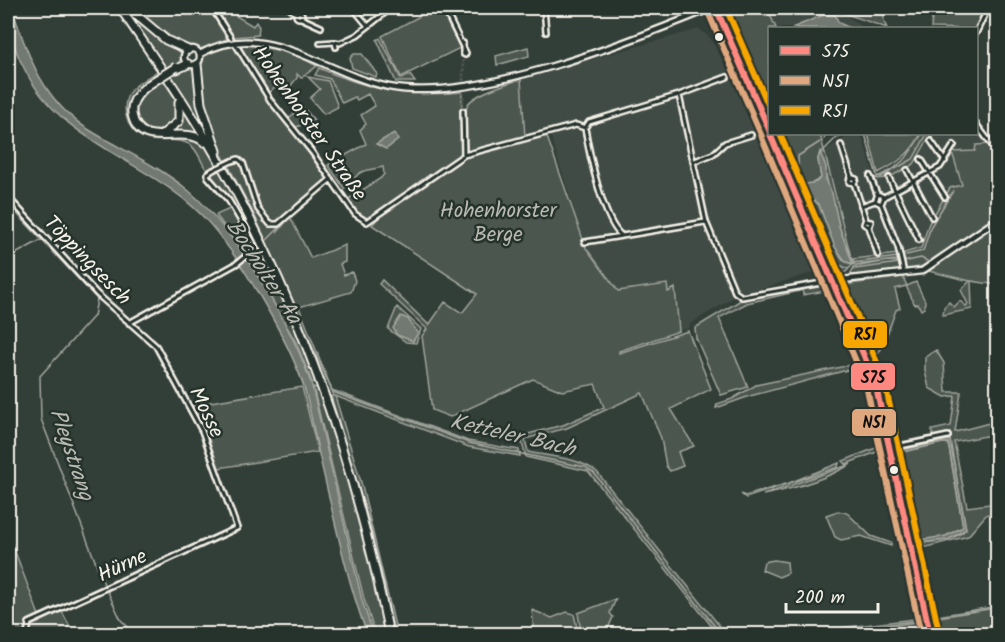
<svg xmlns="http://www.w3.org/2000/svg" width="1005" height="642" viewBox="0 0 1005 642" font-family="Kalam,sans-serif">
<rect width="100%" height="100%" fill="#323e38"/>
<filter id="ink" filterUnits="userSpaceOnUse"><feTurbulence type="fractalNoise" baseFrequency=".0167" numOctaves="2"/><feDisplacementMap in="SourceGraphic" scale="12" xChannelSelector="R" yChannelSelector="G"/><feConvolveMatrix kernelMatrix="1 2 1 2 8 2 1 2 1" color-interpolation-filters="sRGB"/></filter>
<g filter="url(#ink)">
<path fill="#404b44" d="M767,8h74l2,5 21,15h-88z
M699,29l11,9 21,38 87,195 -84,26 -44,27 -1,4 -10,3 -5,-42 -6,3 -2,-8 -48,8 -32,-44 -37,-117 -24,6 -4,-58z
M977,127l11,16 -13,1v7l-13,34 -12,3 -21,35 -9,26 -67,10 -28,-109 20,-12 16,-4 13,41 -5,1 4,3 15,-2 26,-13 17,-30h45z"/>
<path fill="#4c564f" stroke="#a0a49c" stroke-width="1.5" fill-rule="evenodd" d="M125,8l39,33 17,10 2,6 -5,6 -11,7z
M132,8h78l19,30 -29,11 -14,-1z
M215,8h8l30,18 3,-4 3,5 -1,8 -25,2z
M435,8h5l20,40 -59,29 -19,-41z
M724,8h43l9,20h-6l-1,90z
M841,8h42l1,14 3,6 -44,-15z
M933,8h53l-10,21 -45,-1z
M725,18l44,104v6z
M380,38l21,41 9,-4 5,7h-19l-19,-42z
M233,44l39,62 57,73 -52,43h-8l-9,-13 -16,-48 -6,-4 -12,5c-15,-29 -34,-74 -23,-106z
M239,44c30,0 53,8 78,22l-16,12 -4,-4v4l-8,10 -8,-6 -13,11z
M528,47l1,9 -32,9 -1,-9z
M354,54h8l15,20 -1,3 -24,-9 -2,-10z
M185,66l10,1 14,71 -38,-63z
M319,68c47,21 91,30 143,24l-1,64 -87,64 -7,1 -11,-7 -9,-14 34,-22 3,-4 -1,-7c-12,3 -28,2 -30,17l-9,4 -16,-23 38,-21 -6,-14 6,-6 -5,-9 14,-9 -7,-12 -11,6 -2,-3 -13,6 -12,-24 -15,-4z
M159,70l2,3 -30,32 9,27 41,2 23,9 14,22 -11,5c-7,-8 -8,-20 -18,-26 -12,-7 -29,-1 -42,-5 -20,-5 -29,-34 -15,-50 8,-8 18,-13 27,-19z
M308,77l20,4 10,26 -14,7 -14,-16 10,-9z
M165,79l13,25v15l-15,14 -14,-2 -12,-12c-3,-22 11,-29 28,-40z
M521,79l4,58 -58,16c0,-14 -3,-34 0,-47 4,-12 42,-23 54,-27z
M180,101l28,42 -19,-11 -20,2 6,-6z
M302,106l12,14 -20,8 -7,-8z
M546,134l40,114 32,43 49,-7 1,8 7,-4 4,43 -60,20v2l69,-22 23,58 -40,20 23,37 -16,6 5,14 -13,5 -4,-5 -5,-28 -19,-45 -75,35 -42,11 3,13c23,5 50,5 69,20l129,162h-8l-5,-6 -125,-157 -62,-14 -6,-21 43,-11 41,-18 -9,-23 -33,7 -29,-12 -83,38 -18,-7 -10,-74 5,-7 -48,-45 3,-4 47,45 16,-23 17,11 15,-19 -105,-69 9,-10 84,-59z
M772,134h3l24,50 35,84 -3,1z
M776,134h44l32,127 -13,-35 -19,-74 -2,7 3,19 -15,9 13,18 20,49 5,7 9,3 -7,8 -10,-1 -36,-88z
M868,134h53c-11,20 -23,29 -43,39z
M922,134h9l-17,30 -26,14 -15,1 20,-10 13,-11z
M989,144l8,12v60l-67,48 -24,7 -5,-17 20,-6 8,-25 21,-35 12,-3 -10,-33 23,-1 1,-6z
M236,161l6,3 11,35 10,23 12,4 13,-9 -11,16 13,-16 21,41 34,-13v17l-5,2 4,11 8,-3 3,9 -4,11 -52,15 33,83 136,51 51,9 1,6 -51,-9 -134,-51 26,86 36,152h-3l-19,-92 -44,-146h3l-79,-180 -27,-51z
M220,169l42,78 58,139 -8,-4 -15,-38 -49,-84 11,-11 -32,-54 -14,-14 -1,-8z
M232,208l20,36 -7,10 -29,-39z
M997,222v63l-26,-4 1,28 -29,6 1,-8 5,-5 5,5 6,-6 6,5 2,-2 -7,-14 9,-9 -42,-10z
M897,254l1,5 -2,1 -42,5 -1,-6z
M888,261l12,1 1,10 -51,3 4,-8z
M903,277l4,9 9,-4 9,19 -1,7 -3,2 -3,-6 -3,1 -9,-19 -11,3 5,19 -4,2 -14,38 -9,10 -27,-64 4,-10z
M819,284l12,3 32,75 -32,-72 -28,5 -1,-7z
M800,287v4l-53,12 -28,15 29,69 -27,8 -25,-57 -1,-10 46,-28z
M397,307l24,22 -5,14 -10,-1 -18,-13z
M936,350l8,13 2,29h15l-6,40 42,-11v13l-43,8 13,65 30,-4v8l-11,4 -18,21 -45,12 -7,-3 -21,-102 38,-7 -1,-6 19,-4 4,-30 -10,1 -16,-9 -4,-17v-14zM949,439l17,90c-10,12 -34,13 -50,14l-16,-91 4,-3z
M860,363l-2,4 -108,29 -34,12 1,-4 15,-5 24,-14z
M864,364l23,84 -41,16 -3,-3 40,-16 -22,-78z
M302,387l16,65 -99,16 -15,-41 -12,-22z
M313,387l8,2 27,82 39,163h-12l-11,-35z
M942,443h6l1,5 14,79 -19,10 -24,3 -17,-88z
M839,463l-1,4 -92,31 -5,-4 4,2 44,-13z
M851,464c-26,16 -59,25 -88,31z
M838,511l9,2 24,23 20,7v3l-30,-10 -20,4 -6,-3 -9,-22z
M8,533l32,85 -11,5 -3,11h-18z
M774,560l13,2 1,11 -9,4 -17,-7 2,-8z
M616,599l-6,14 3,4 -6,14 6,3h-79l-2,-24 20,8 15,-6 7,2 4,18 3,1 -3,-20z
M992,607l5,2v25h-60l-3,-14h-3l-1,-3z
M61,610l13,24h-46l2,-10z
M922,618l1,3c-44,7 -89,14 -134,13z"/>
<path fill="#727972" stroke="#a6a9a1" stroke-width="1.5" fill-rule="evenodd" d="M8,8h4c16,49 32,95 79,123 33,20 68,35 98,60 47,40 104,136 123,195l50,214 11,34h-6c-22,-59 -34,-122 -49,-184 -5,-22 -8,-45 -15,-66 -16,-46 -62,-125 -94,-161 -55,-63 -147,-76 -185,-155 -10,-19 -16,-39 -16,-60z
M833,11l6,12 11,5h-58z
M394,133l4,7 -12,9 -10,-5z
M820,152l6,15v15l6,11 7,33 14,38 -7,-2 -11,-15 -16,-42 -11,-10 -2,-11 10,-2 5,-4 -3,-19z
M401,316l7,3 10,14 -5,8 -16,-6 -4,-7z
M950,440l16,89 -18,11 -32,3 -16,-93zM942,443h6l1,5 14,79 -17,9 -26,4 -17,-88z"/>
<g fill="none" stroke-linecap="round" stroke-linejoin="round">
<path stroke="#a6a9a1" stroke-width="1.5" d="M865,134l12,42 4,1 9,-5
M824,139l2,-5
M821,153l14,-14 12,-5
M895,169l18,-10 14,-25
M799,179l-1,-23 22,-14
M795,182l14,33
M8,204l89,95 -3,17 -54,60 1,43 64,168
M816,214l22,50 10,5
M267,240l22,-22
M902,256l21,-5 8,-25 22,-35
M8,258l33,-18
M249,259l5,-4
M903,262l18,-4 6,3
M852,263l46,-6
M855,269l44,-6
M333,392l136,51 116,24 9,6 127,161
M107,590l14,30 14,14
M932,618l57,-9 9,2
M810,634l112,-14"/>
<path stroke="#4f5952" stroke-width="3" stroke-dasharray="3 1.5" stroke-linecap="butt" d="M463,60v51"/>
<defs>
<path id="minor" d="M212,8l19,30
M289,8l8,6
M353,8l15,18
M444,8l22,45 -1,2 -2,-1v-11
M496,8h10
M544,8l2,24
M296 15a3 3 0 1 1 6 0a3 3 0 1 1-6 0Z
M301,18l20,9
M976,33l12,-25
M320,43l14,-1
M236,45l34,55 42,52 43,62 12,8 97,-67 112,-30 9,3
M336,47l-1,-5 5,1 17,-8 34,-27
M727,77l-48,18 27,127 29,70 7,5 91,-16
M679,95l-90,27 -4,6c4,24 18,94 37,108l83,-14
M463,111l1,44
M976,124l22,29
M931,141l14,20
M841,145l10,31
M921,159l24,38
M232,161l6,-2 5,4 15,46 12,15h8l53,-45
M695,161l18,-7 12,-11 26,-8
M907,170l25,47
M870,176l7,18
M889,178l30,62
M854,183l-5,-1 1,-5 6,2 -2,4 12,37
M8,197l89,97 59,52 46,85 35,97 -208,95 -2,11
M884,197l56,-30 14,-22
M881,204l3,-7 -6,-3 -3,7 6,3 17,43 6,26
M861,206l14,-5
M869,227l2,-5 -6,-1 -1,3 5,3 9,28
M585,242l37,-6
M129,323l107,-59 19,-15 -2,-7 -24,-41 -21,-24 -1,-3 6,-4
M891,448l57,-12"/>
<path id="tertiary" d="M833,281l89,-10 76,-52"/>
<path id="secondary" d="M716,8l54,125
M184 57a8 8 0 1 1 16 0a8 8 0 1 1-16 0Z
M200,54c66,-37 124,20 189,33 86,17 242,-46 323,-79
M770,134l105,248 55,252"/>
<path id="trunk" d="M120,8c29,42 59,85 85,129 92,154 149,322 184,497
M128,8l38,32 22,10
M197,64l4,40 16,47
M177,69l11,-5
M154,81c-11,7 -24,18 -22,33 7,39 52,9 72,28
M163,134l16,-13v-19"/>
</defs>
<use href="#minor" stroke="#f4f1e8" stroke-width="8"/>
<use href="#tertiary" stroke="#f4f1e8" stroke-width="9"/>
<use href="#secondary" stroke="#f4f1e8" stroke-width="9"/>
<use href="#trunk" stroke="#f4f1e8" stroke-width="11"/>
<use href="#minor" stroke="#26332d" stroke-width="3"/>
<use href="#tertiary" stroke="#26332d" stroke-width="4.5"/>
<use href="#secondary" stroke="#26332d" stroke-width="4.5"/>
<use href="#trunk" stroke="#26332d" stroke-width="7"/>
<defs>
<path id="minor-bridge" d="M213,170l19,-9"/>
<path id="trunk-bridge" d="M154,81l22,-14"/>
</defs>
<use href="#minor-bridge" stroke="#f4f1e8" stroke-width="8" stroke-linecap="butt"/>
<use href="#trunk-bridge" stroke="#f4f1e8" stroke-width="11" stroke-linecap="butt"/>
<use href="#minor-bridge" stroke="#26332d" stroke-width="3"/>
<use href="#trunk-bridge" stroke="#26332d" stroke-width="7"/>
<defs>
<path id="bus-1" d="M716,8l54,124
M770,134l105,248 55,252"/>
<path id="bus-2" d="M708,12l54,125
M762,138l104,247 55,249"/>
<path id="bus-3" d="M726,8l44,101
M780,134l104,245 55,253"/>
</defs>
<use href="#bus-1" stroke="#26332d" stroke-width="10"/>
<use href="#bus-2" stroke="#26332d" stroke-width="10"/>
<use href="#bus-3" stroke="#26332d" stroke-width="10"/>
<use href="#bus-1" stroke="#ff8980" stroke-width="6"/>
<use href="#bus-2" stroke="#dfa77e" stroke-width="6"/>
<use href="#bus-3" stroke="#f7a600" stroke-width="6"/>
</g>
</g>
<g fill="#f4f1e8" stroke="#26332d" stroke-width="2">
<circle cx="719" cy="37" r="5"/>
<circle cx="894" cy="470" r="5"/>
</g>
<g text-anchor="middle" stroke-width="5" stroke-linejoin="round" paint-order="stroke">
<g font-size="21" fill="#f4f1e8" stroke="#26332d">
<text transform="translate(310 123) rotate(55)" y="7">Hohenhorster Straße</text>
<text transform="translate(88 260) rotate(46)" y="7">Töppingsesch</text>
<text transform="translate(207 412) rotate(64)" y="7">Mosse</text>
<text transform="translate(122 565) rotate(-25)" y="7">Hürne</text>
</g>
<g font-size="21" fill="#b9bbb2" stroke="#26332d">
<text x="498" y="217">Hohenhorster<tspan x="498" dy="24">Berge</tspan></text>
</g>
<g font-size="22" font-style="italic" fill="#babbb3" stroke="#26332d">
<text transform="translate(265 271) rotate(57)" y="8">Bocholter Aa</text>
<text transform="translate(513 434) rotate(13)" y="8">Ketteler Bach</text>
<text transform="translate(73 454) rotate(71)" y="8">Pleystrang</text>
</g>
</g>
<g stroke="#26332d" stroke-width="2">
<rect x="842" y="320" width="46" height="29" rx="6" fill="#f7a600"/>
<rect x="850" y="362" width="46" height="29" rx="6" fill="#ff8980"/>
<rect x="851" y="408" width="46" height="29" rx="6" fill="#dfa77e"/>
</g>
<g font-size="16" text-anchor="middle" font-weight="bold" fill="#111">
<text x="865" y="340">R51</text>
<text x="873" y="383">S75</text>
<text x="874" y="428">N51</text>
</g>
<rect width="1005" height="642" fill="none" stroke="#26332d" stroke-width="30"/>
<rect x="15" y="15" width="975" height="612" fill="none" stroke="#f4f1e8" stroke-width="2" filter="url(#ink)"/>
<rect x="768" y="27" width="210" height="108" fill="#26332d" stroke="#787f78" stroke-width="1.5"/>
<rect x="780" y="46" width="30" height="9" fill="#ff8980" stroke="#787f78" stroke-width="1.5"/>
<text x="822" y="57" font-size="18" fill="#f4f1e8">S75</text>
<rect x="780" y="76" width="30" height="9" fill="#dfa77e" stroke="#787f78" stroke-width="1.5"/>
<text x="822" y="87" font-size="18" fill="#f4f1e8">N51</text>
<rect x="780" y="106" width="30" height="9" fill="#f7a600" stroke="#787f78" stroke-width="1.5"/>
<text x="822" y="117" font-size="18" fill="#f4f1e8">R51</text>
<path d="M786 603v9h92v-9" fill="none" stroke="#f4f1e8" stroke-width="3"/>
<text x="795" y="603" font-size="18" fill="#f4f1e8" stroke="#26332d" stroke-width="4.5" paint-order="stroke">200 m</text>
</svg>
